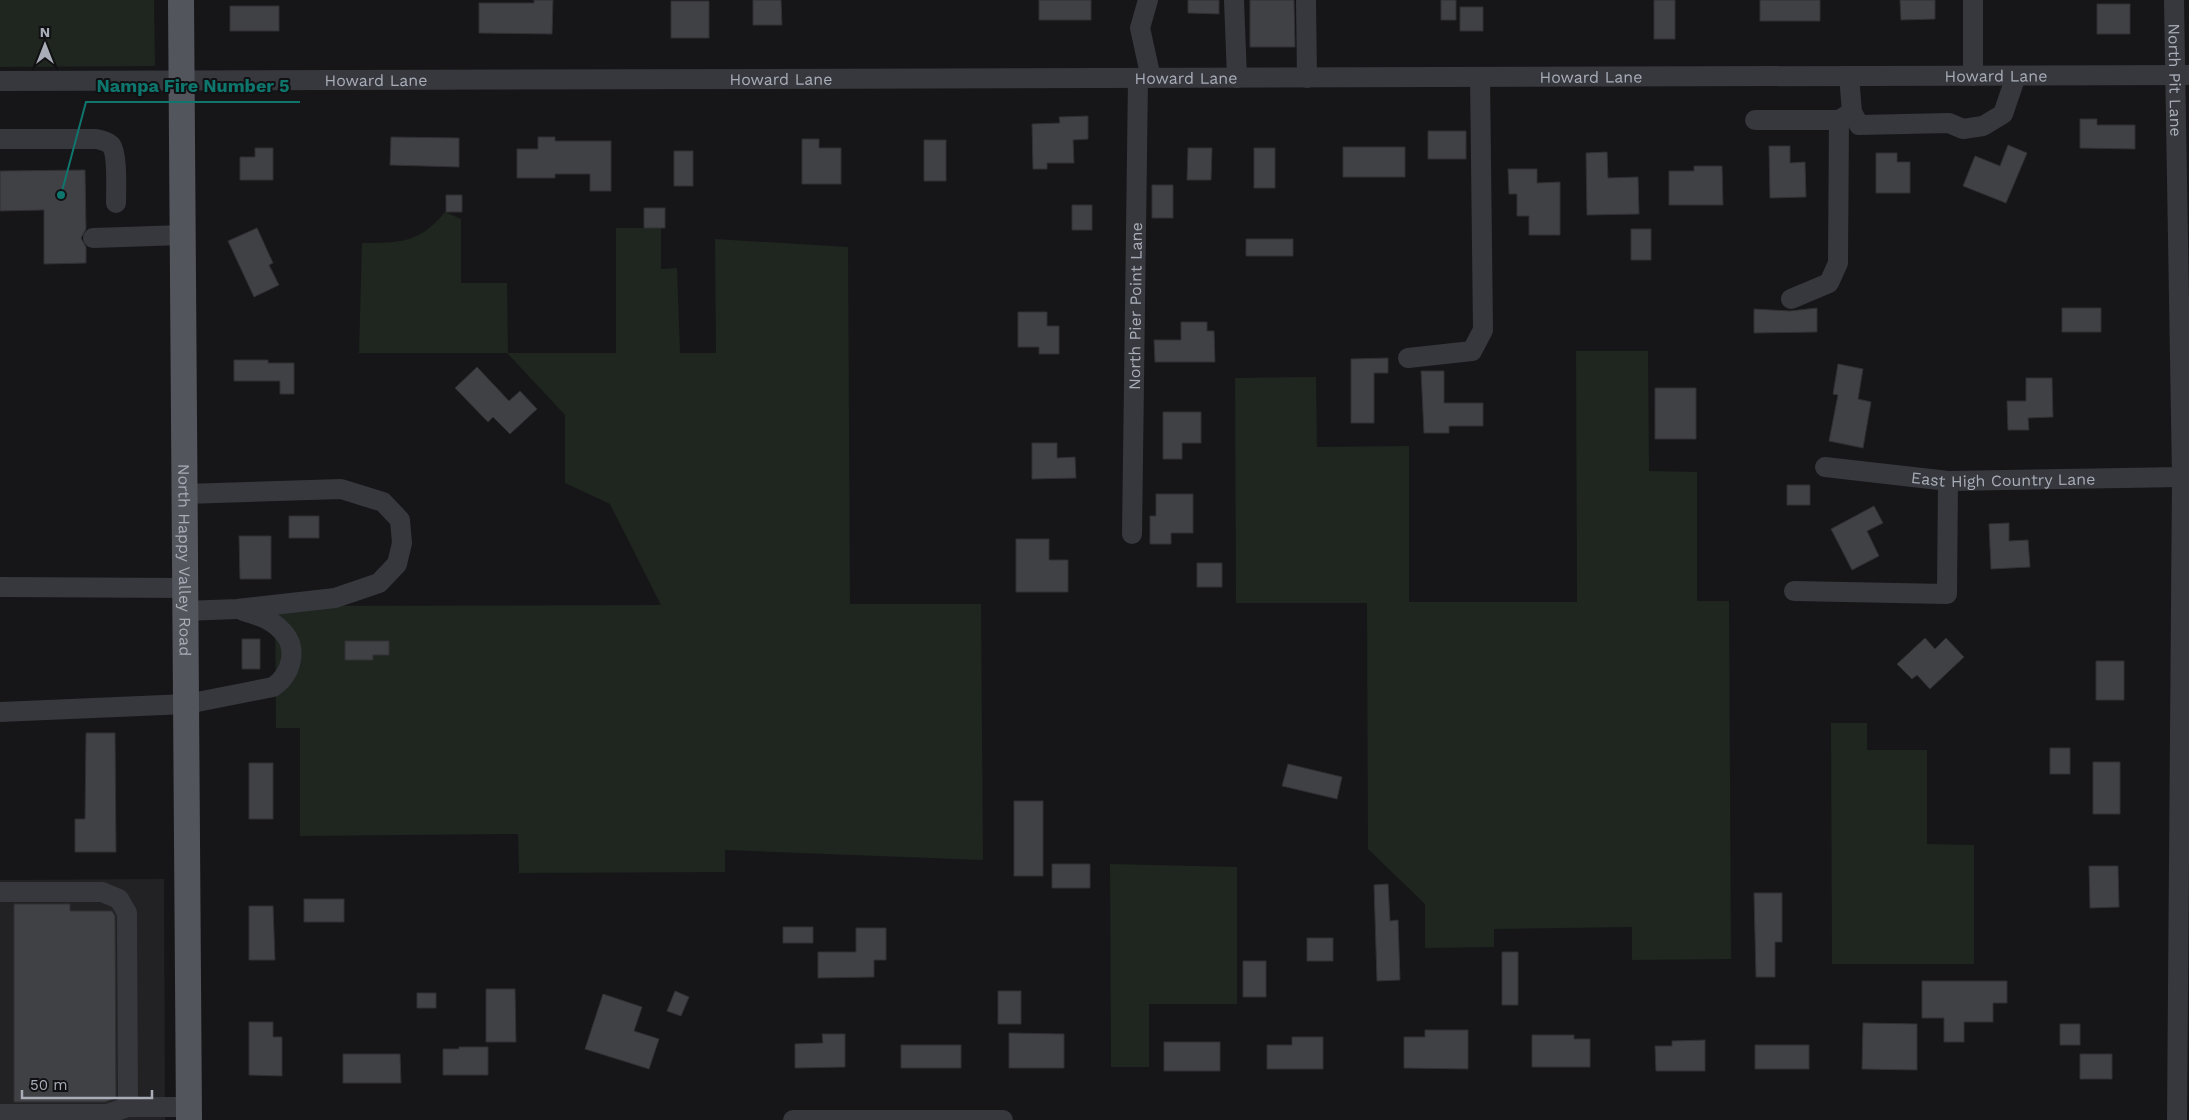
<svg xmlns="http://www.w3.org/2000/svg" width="2189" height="1120" viewBox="0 0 2189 1120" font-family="'Work Sans',sans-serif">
<rect width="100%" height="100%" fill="#161618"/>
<path fill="#222225" d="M164,879l1,241h-165v-240z"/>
<path fill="#1e261f" d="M0,0h154l1,66 -155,1z
M445,212l16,7v64h46l1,70h108v-125h45v41l16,-1 3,85h36l-1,-114 133,8 2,357h131l2,256 -258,-10v22l-206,1 -1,-39 -218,2v-108h-24l-1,-122 386,-1 -51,-101 -45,-21v-68l-58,-62h-148l3,-110c37,0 58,0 83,-31z
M1576,351h72l1,120 48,1v129h32l2,358 -99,1v-33l-138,2v18l-69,1v-44l-57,-55 -1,-246h-131l-1,-225 81,-1 1,70 92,-1v156h168z
M1831,723h36v27h60v94l47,1v119h-142z
M1110,864l127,3v137h-88v63h-38z"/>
<path fill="#404145" stroke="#303034" d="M534,0h19l-1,34 -73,-1v-30h55z
M753,0h28l1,25h-29z
M1039,0h52v20h-52z
M1188,0h31v14l-31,-1z
M1250,0h44l1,47h-45z
M1441,0h15v20h-15z
M1654,0h21v39h-21z
M1760,0h60v21h-60z
M1900,0h35v19l-34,1z
M671,1h38v37h-38z
M2097,4h33v30h-33z
M230,6h49v25h-49z
M1460,7h23v24h-23z
M1088,116v23l-15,1 1,23h-27v6h-14l-1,-45 28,-1 -1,-6z
M2080,119h17v6h38v24l-55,-1z
M1428,131h38v28h-38z
M391,137l68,1v29l-69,-2z
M538,137h17v4h56v50h-21v-17h-35v4h-38v-29h21z
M802,139h17v9h22v36h-39z
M924,140h22v41h-22z
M2008,145l19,8 -21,50 -43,-17 12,-30 25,10z
M1769,146h21v17l15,-1 1,35 -36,1z
M1343,147h62v30h-62z
M255,148h18v32h-33v-23h15z
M1188,148h24l-1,32h-24z
M1254,148h21v40h-21z
M674,151h19v35h-19z
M1607,152l1,26 30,-1 1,37 -52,1 -1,-62z
M1876,153h21v9h13v31h-34z
M1694,166h28l1,39h-54v-34h25z
M1508,169h29v14l23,-1v53h-31v-19h-12v-22h-8z
M85,170l1,59 -5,9 5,9v16l-42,1v-54l-44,1v-40z
M1152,185h21v33h-21z
M446,195h16v17h-16z
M1072,205h20v25h-20z
M644,208h21v20h-21z
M257,228l16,35 -4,2 10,20 -25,12 -26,-56z
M1631,229h20v31h-20z
M1246,239h47v17h-47z
M1817,308v24l-63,1v-24l36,2z
M2062,308h39v24h-39z
M1018,312h29v14h12v28h-20v-7h-21z
M1181,322h26v9h7l1,31h-60l-1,-22h27z
M1388,358v15h-14v50h-23v-64z
M234,360h34v3h26v31h-14v-13h-46z
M1838,364l25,5 -5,30 13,3 -8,46 -34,-7 9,-46 -5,-1z
M477,367l32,34 11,-10 17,18 -27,25 -17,-17 -5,5 -33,-34z
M1421,371h23v32h39v23h-34v7h-25z
M2026,378h26l1,39 -25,1 1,12h-21l-1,-29h19z
M1655,388h41v51h-41z
M1163,412h38v31h-19v16h-19z
M1032,443h25v15l18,-1 1,21 -44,1z
M1787,485h23v20h-23z
M1156,494h37v39h-22v11h-21v-28h6z
M1874,506l9,17 -16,8 12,25 -27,14 -21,-41z
M289,516h30v22h-30z
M2009,523v18l19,-1 2,27 -39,2 -2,-45z
M239,536h32v43h-31z
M1016,539h33v21h19v32h-52z
M1197,563h25v24h-25z
M1925,638l10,11 11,-11 18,19 -34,32 -13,-14 -5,4 -15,-15z
M242,639h18v30h-18z
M345,641h44v14h-16v5h-28z
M2096,661h28v39h-28z
M86,733h29l1,119h-41v-33h10z
M2050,748h20v26h-20z
M2093,762h27v52h-27z
M249,763h24v56h-24z
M1288,764l54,13 -5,22 -55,-13z
M1014,801h29v75h-29z
M1052,864h38v24h-38z
M2089,866h29l1,41 -29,1z
M1388,884l2,37 8,-1 2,60 -23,1 -3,-96z
M1754,893h28v49h-7v35h-19z
M304,899h40v23h-40z
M14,904h56v7h42l3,5 1,182 -11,4h-91z
M249,906h24l2,54h-26z
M783,927h30v16h-30z
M856,928h30v32h-12v17l-56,1v-26h38z
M1307,938h26v23h-26z
M1502,952h16v53h-16z
M1243,961h23v36h-23z
M1922,981h85v22h-14v19h-29v20h-20v-24h-22z
M486,989h29l1,53h-30z
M675,991l14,6 -8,19 -14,-5z
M998,991h23v33h-23z
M417,993h19v15h-19z
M603,994l39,13 -8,24 25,8 -10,30 -64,-20z
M249,1022h24v15h9v39l-33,-1z
M1863,1023l54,1v46l-55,-1z
M2060,1024h20v21h-20z
M1425,1030h43v39l-64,-1v-31h21z
M1009,1033l55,1v34h-55z
M822,1034h23v33l-50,1v-24l28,-1z
M1532,1035h42v4h16v28h-58z
M1292,1037h31v32h-56v-24h25z
M1705,1040v31h-49l-1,-25h17v-5z
M1164,1042h56v29h-56z
M901,1045h60v23h-60z
M1755,1045h54v24h-54z
M459,1047h29v28h-45v-26h16z
M343,1054h57l1,29h-58z
M2080,1054h32v25h-32z"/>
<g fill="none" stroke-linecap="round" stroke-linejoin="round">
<g stroke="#37383d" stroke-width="20">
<path d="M1148,0l-8,28 11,50"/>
<path d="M1234,0l3,78"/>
<path d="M1306,0l1,78"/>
<path id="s1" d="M2174,0l8,477 -5,643"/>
<path d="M1849,76l3,36 7,13 90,-2 14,6 20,-3 20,-12 13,-38"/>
<path d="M1973,76v-76"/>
<path id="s2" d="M0,81l2189,-6"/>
<path d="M1755,120h84"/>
<path d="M0,139h96c5,1 12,3 15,6 7,9 5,46 5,58"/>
<path d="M93,238l90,-3"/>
<path d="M1791,299l38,-16 9,-20 1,-143 13,-8"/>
<path d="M1408,358l64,-7 11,-21 -3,-253"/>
<path id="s3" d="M1825,467l123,14 234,-4"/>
<path d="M185,494l156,-5 42,13 17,18 2,23 -5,21 -18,19 -44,15 -98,11 -52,2"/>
<path id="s4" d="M1132,534l6,-456"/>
<path d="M0,587l186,1"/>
<path d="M1794,591l153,3 1,-113"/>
<path d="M0,712l187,-8 86,-17c19,-13 26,-40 8,-57 -10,-11 -24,-15 -38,-19"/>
<path d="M0,892h102l17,7 8,14 1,194"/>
<path d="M0,1114h107l21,-7h61"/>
<path d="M793,1120h210"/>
</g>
<path stroke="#53555c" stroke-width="26" id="s5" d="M181,0l8,1120"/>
</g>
<g text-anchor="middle" stroke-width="4" stroke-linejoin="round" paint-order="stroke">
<g font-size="16" fill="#a8adb8" stroke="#111113">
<text dy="6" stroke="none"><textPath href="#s2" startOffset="1996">Howard Lane</textPath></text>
<text dy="6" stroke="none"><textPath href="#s2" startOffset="1591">Howard Lane</textPath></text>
<text dy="6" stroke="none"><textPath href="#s2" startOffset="1186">Howard Lane</textPath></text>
<text dy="6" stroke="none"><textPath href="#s2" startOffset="781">Howard Lane</textPath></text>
<text dy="6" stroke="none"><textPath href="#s1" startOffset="80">North Pit Lane</textPath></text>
<text dy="6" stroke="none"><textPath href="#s2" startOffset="376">Howard Lane</textPath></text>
<text dy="6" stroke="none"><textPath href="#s4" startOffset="228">North Pier Point Lane</textPath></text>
<text dy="6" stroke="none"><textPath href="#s3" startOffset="179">East High Country Lane</textPath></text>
<text dy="6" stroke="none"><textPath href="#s5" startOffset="560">North Happy Valley Road</textPath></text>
</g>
</g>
<path fill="none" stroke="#0f766e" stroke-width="2" d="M61 195L86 102H300"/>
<circle fill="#0f766e" stroke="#111113" stroke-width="2" cx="61" cy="195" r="5"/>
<g font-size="18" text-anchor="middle" font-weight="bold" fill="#0f766e" stroke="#111113" stroke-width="4" stroke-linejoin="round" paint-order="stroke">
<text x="193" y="92">Nampa Fire Number 5</text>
</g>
<g transform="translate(45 45)" stroke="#111113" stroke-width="4" paint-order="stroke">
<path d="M0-4L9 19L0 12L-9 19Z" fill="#a8adb8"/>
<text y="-8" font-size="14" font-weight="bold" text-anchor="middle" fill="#a8adb8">N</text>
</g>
<path d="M22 1090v8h130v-8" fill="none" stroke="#a8adb8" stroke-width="2.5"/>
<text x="30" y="1090" font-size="15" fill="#a8adb8" stroke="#111113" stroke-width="4" paint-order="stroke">50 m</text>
</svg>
